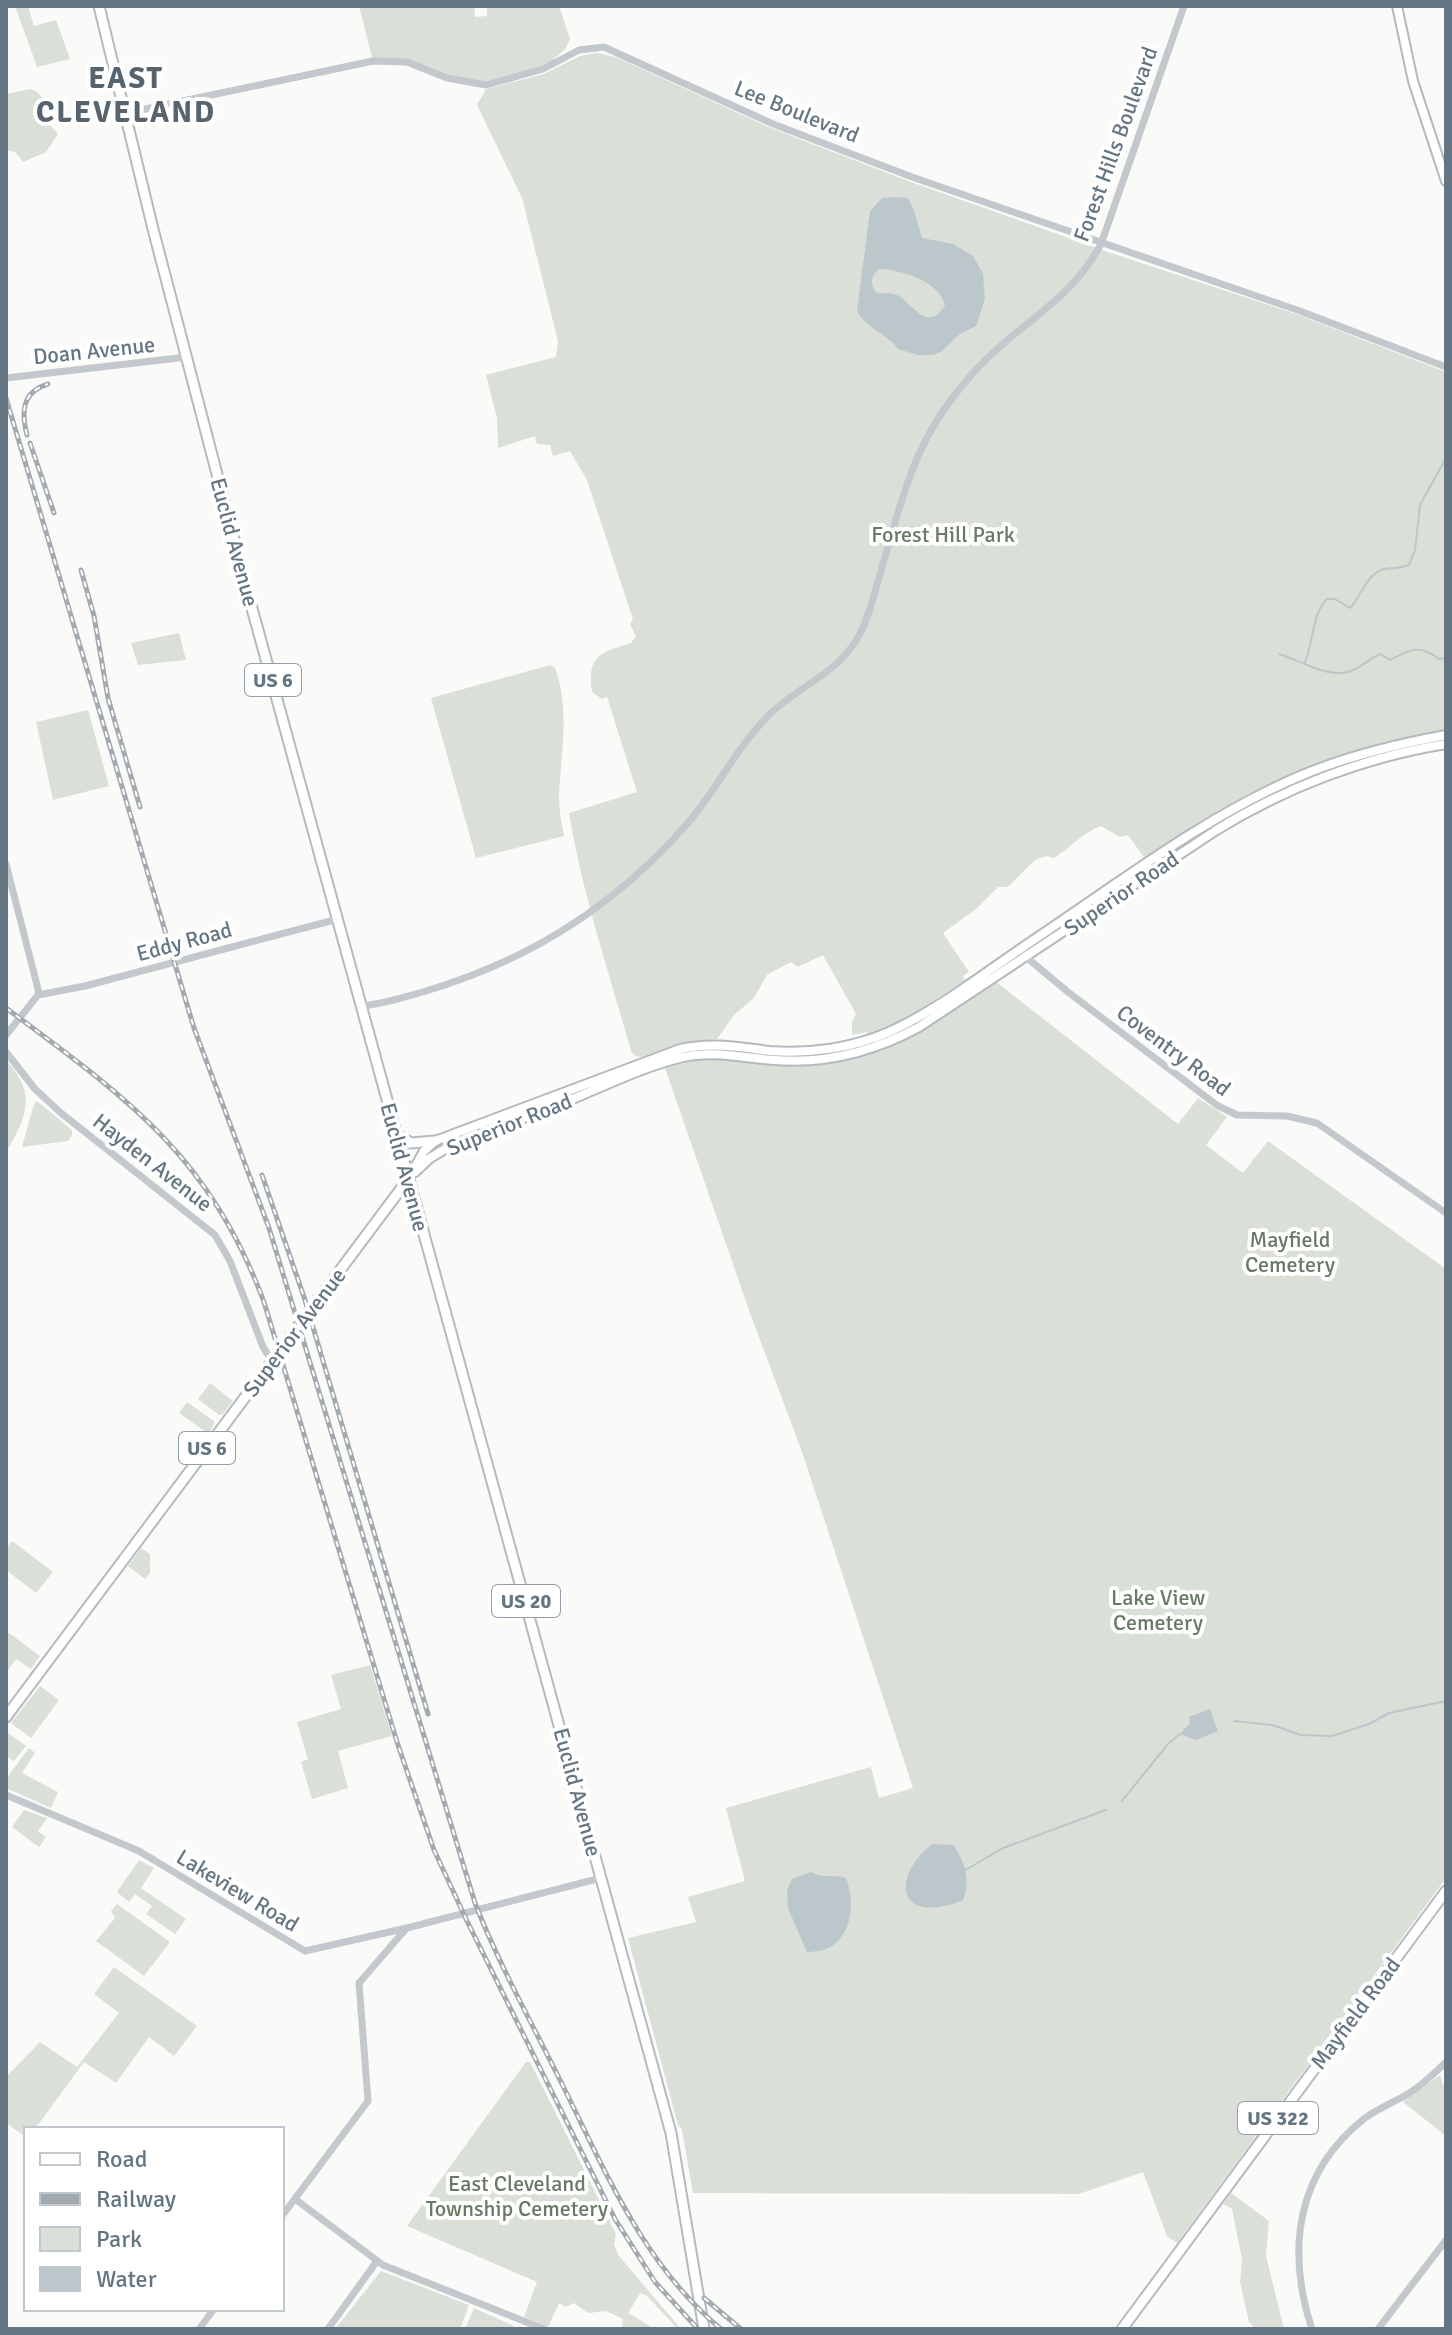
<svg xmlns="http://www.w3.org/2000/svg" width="1452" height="2335" viewBox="0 0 1452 2335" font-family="Signika,sans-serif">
<rect width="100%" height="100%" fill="#fafaf8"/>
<path fill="#dadfd7" d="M28,6l6,20 22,-6 14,39 -33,8 -22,-61z
M359,6h115l1,11 12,-1v-10h72l11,33 -4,9 -23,21 -69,16 -57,-21 -44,-3z
M596,53l20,4 150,69 145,56 200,71 188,62 147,57v359l-58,13 -135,50 -39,21 -68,45 -18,-25 -8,2 -19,-11c-18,6 -31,22 -47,32l-8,-2 -11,4 -27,27h-10l-22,22 -33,24 26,39 -6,4 2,4 -59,39 -37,17 -2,-4 -15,3v-13l4,-8 -33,-59 -25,12 -7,-5 -24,13 -13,23 -20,17 -17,24 -39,5 -37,13 -6,-1 -4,-5c-22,-79 -49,-158 -62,-238l68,-21 -30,-95 -5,2 -10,-7c-5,-36 7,-39 39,-49l5,-7 -6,-12 3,-5 -46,-139 -17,-29 -17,5 -3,-11 -13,-1 -2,-8 -37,12 -1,-30 -11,-43 70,-18 2,-16 -36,-143 -45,-93 9,-16 58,-15 36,-18z
M30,89c18,5 12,20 19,34 2,4 6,7 9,11l-12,18 -23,10 -8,-10 -9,-2v-56z
M179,633l7,27 -48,5 -7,-22z
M550,665l5,3c16,43 5,87 4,131 0,12 3,25 5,37l-88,22 -45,-160z
M88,710l21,76 -56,14 -17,-78z
M995,981l183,143 20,-26 29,19 -21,28 37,28 25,-32 178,128v609l-269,365 -10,-7 -24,-64 -64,22 -386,-1 -11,-63 -4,-5 -50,-187 68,-16 -8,-25 57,-16 -19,-73 145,-41 8,31 34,-10 -112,-339 -51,-136 -85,-245c50,-17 79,-3 128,-3 82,0 137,-40 202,-84z
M6,1060c31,33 21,57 0,92z
M37,1101l35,29v6l-4,5 -46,6 12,-43z
M210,1383l23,18 -10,13 -4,1 -21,-16z
M187,1402l28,20 -6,12 -30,-21z
M12,1541l41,31 -17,21 -30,-23v-21z
M141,1548l9,6v19l-5,6 -17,-13z
M9,1633l31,23 -9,13 -15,-10 -10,14v-35z
M370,1665l22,71 -54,15 10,37 -36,11 -11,-37 7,-3 -11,-37 44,-13 -10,-34z
M40,1686l19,14 -28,38 -20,-15z
M7,1732l19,14 -12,15 -8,-5z
M29,1748l6,5 -13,20 36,19 -7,16 -45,-20v-9z
M24,1810l23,8 -9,13 8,6 -7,10 -27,-20z
M139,1860l15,8 -13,20 45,31 -11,15 -29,-20 6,-8 -17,-12 -6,8 -12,-10z
M117,1904l53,38 -26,34 -48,-35 19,-23 -4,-7z
M114,1967l83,59 -23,30 -25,-19 -33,46 -32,-21 -49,67h-9v8l-20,-14v-46l34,-35 37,25 42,-54 -25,-19z
M526,2062h4l86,172 -2,11 5,11 62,73h-3l-31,-33 -7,-3 -12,20 27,16h-33l1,-10 -17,-8 -18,2 -14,-10 -8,4 -7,-4 -11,24 -24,-10 13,-35 -130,-56z
M1440,2075l6,18v43l-43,-34z
M1231,2193l38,28 -3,35 18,73h-28l-7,-7 -9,-40 2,-23 -10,-50 -9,-5z
M381,2271l88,34 -9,24h-125z
M474,2308l40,18 -2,3h-47z"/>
<path fill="#bbc7cb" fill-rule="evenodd" d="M895,197l13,1 6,13 8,27 31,6 20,12 10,18 2,25 -9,27 -16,8 -18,17 -9,4h-15l-20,-6c-9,-15 -29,-17 -41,-38l13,-100 12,-13zM880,269c22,1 59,12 65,36 -18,30 -33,-3 -48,-10 -8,-3 -12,-1 -20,-2 -8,-7 -6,-20 3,-24z
M1210,1709l8,22 -22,9 -16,-6 10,-11 -1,-6z
M932,1844l21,1c12,16 18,36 10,55 -63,26 -75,-20 -31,-56z
M811,1872c12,7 23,2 35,6 9,23 7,60 -20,71 -5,2 -13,3 -19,3l-19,-44 -1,-17 5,-12z"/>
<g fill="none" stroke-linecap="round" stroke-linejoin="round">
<path stroke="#bbc7cb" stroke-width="2" d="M1279,654c21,6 52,27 74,16 11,-4 17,-13 28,-16l9,6c21,-11 30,-16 49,-1l7,-1
M1304,664c10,-20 7,-49 23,-65h8l15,9c12,-12 16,-34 34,-39 9,-2 16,0 25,-4l6,-15 5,-45 25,-45
M1234,1721l38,4 29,10 31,1 37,-12 20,-11 57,-12
M1122,1801l46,-57 12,-10
M964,1871l39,-23 103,-38"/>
<defs>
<path id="secondary" d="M1397,6l16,75 33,100
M415,1172l15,-14 15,-9c43,-18 87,-34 130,-51 35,-15 71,-32 108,-41 31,-7 60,1 91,3 51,4 101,-9 145,-33l296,-196c69,-43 150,-74 231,-87
M409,1178l15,-27 11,-10 245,-92c32,-7 58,-2 90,2 39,3 83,-3 119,-19 49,-22 98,-61 143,-91 87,-58 172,-124 268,-165 47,-20 97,-32 146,-41"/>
<path id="primary" d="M99,6l54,223 100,383 418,1521 33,196
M397,1135l14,8 24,-2
M6,1717l403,-539
M1122,2329l324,-438"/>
</defs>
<use href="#secondary" stroke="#b3babf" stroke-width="12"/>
<use href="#primary" stroke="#b5babe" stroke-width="13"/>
<path stroke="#c3c8cc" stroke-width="7" d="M126,113l247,-52 34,1 40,16 39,7 57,-16 36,-19 25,-3 169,77 139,53 388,134 146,56
M6,378l181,-21
M6,864l32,125v6l-32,40
M1020,949l6,8 42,35 150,114 19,9 50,1 30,7 129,90
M38,995l47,-9 253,-67
M362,1006c22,-2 43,-9 64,-15 104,-31 189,-85 261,-167 29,-33 48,-74 79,-106 28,-30 69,-42 91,-79 12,-20 17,-45 24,-68 16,-54 28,-109 60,-157 18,-27 39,-51 64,-72 38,-32 72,-53 96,-98l83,-238
M6,1052l29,37 26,24 154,122 15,26 33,86 9,14
M6,1795l133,56 166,100 102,-23 194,-50
M295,2199l88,66 161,64
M282,2216l86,-115 -9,-118 46,-53
M199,2329l15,-20
M328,2329l49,-68
M1312,2329c-26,-79 -16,-157 53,-211 14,-10 29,-16 43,-24 14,-9 26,-20 38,-32
M1378,2329l68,-89"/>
<use href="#secondary" stroke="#fff" stroke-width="8"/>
<use href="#primary" stroke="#fff" stroke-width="9"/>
<defs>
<path id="rail" d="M6,398l188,630 75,200 206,675c23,59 54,115 82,171 46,91 84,189 164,255
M27,435c-6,-23 -5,-43 21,-51
M30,443l24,70
M81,570l13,46 14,82 32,109
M6,1008c121,90 203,147 258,294l133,440 37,108 33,71 148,298 40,63 43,47
M262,1175l42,122 124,417
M704,2298l37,31"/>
</defs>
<use href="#rail" stroke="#a2aab0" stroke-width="5"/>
<use href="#rail" stroke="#fff" stroke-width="2" stroke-dasharray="6" stroke-linecap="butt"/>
</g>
<g text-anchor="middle" stroke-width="8" stroke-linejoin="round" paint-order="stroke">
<g fill="#fff" stroke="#939fa8" stroke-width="2">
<rect x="245" y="664" width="56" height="32" rx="6"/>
<rect x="179" y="1432" width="56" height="32" rx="6"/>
<rect x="492" y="1585" width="68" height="32" rx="6"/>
<rect x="1238" y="2102" width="80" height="32" rx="6"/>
</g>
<g font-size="20" font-weight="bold" fill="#657683">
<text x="273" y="687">US 6</text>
<text x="207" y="1455">US 6</text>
<text x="526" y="1608">US 20</text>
<text x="1278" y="2125">US 322</text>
</g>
<g font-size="22" fill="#657683" stroke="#fff">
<text transform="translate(797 111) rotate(22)" y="8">Lee Boulevard</text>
<text transform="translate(1115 144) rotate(-70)" y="8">Forest Hills Boulevard</text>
<text transform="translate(94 350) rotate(-6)" y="8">Doan Avenue</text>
<text transform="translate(235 542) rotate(75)" y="8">Euclid Avenue</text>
<text transform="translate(1121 893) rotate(-34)" y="8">Superior Road</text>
<text transform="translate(184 941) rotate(-15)" y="8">Eddy Road</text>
<text transform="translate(1174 1050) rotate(37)" y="8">Coventry Road</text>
<text transform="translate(509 1124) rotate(-22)" y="8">Superior Road</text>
<text transform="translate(153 1162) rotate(38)" y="8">Hayden Avenue</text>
<text transform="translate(405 1167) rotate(75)" y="8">Euclid Avenue</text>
<text transform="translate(294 1332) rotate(-53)" y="8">Superior Avenue</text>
<text transform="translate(578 1792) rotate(75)" y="8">Euclid Avenue</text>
<text transform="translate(238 1890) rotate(31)" y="8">Lakeview Road</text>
<text transform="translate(1355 2013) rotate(-53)" y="8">Mayfield Road</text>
</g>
<g font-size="22" fill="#687a64" stroke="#fff">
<text x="943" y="542">Forest Hill Park</text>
<text x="1290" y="1247">Mayfield<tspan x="1290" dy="25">Cemetery</tspan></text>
<text x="1158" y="1605">Lake View<tspan x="1158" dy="25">Cemetery</tspan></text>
<text x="517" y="2191">East Cleveland<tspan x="517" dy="25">Township Cemetery</tspan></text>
</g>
<g font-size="30" font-weight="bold" letter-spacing="2" fill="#57646e" stroke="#fff">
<text x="126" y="88">EAST<tspan x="126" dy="34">CLEVELAND</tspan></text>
</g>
</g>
<rect width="1452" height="2335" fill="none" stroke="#657683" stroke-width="16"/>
<rect x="24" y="2127" width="260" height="184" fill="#ffffff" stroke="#c1c8cd" stroke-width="2"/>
<rect x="40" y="2153" width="40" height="12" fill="#ffffff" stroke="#c1c8cd" stroke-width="2"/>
<text x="96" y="2167" font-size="24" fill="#657683">Road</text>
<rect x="40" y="2193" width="40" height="12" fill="#a2aab0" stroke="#c1c8cd" stroke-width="2"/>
<text x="96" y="2207" font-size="24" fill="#657683">Railway</text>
<rect x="40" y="2227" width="40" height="24" fill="#dadfd7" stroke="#c1c8cd" stroke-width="2"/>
<text x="96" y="2247" font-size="24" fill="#657683">Park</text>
<rect x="40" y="2267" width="40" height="24" fill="#bbc7cb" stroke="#c1c8cd" stroke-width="2"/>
<text x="96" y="2287" font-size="24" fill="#657683">Water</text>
</svg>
